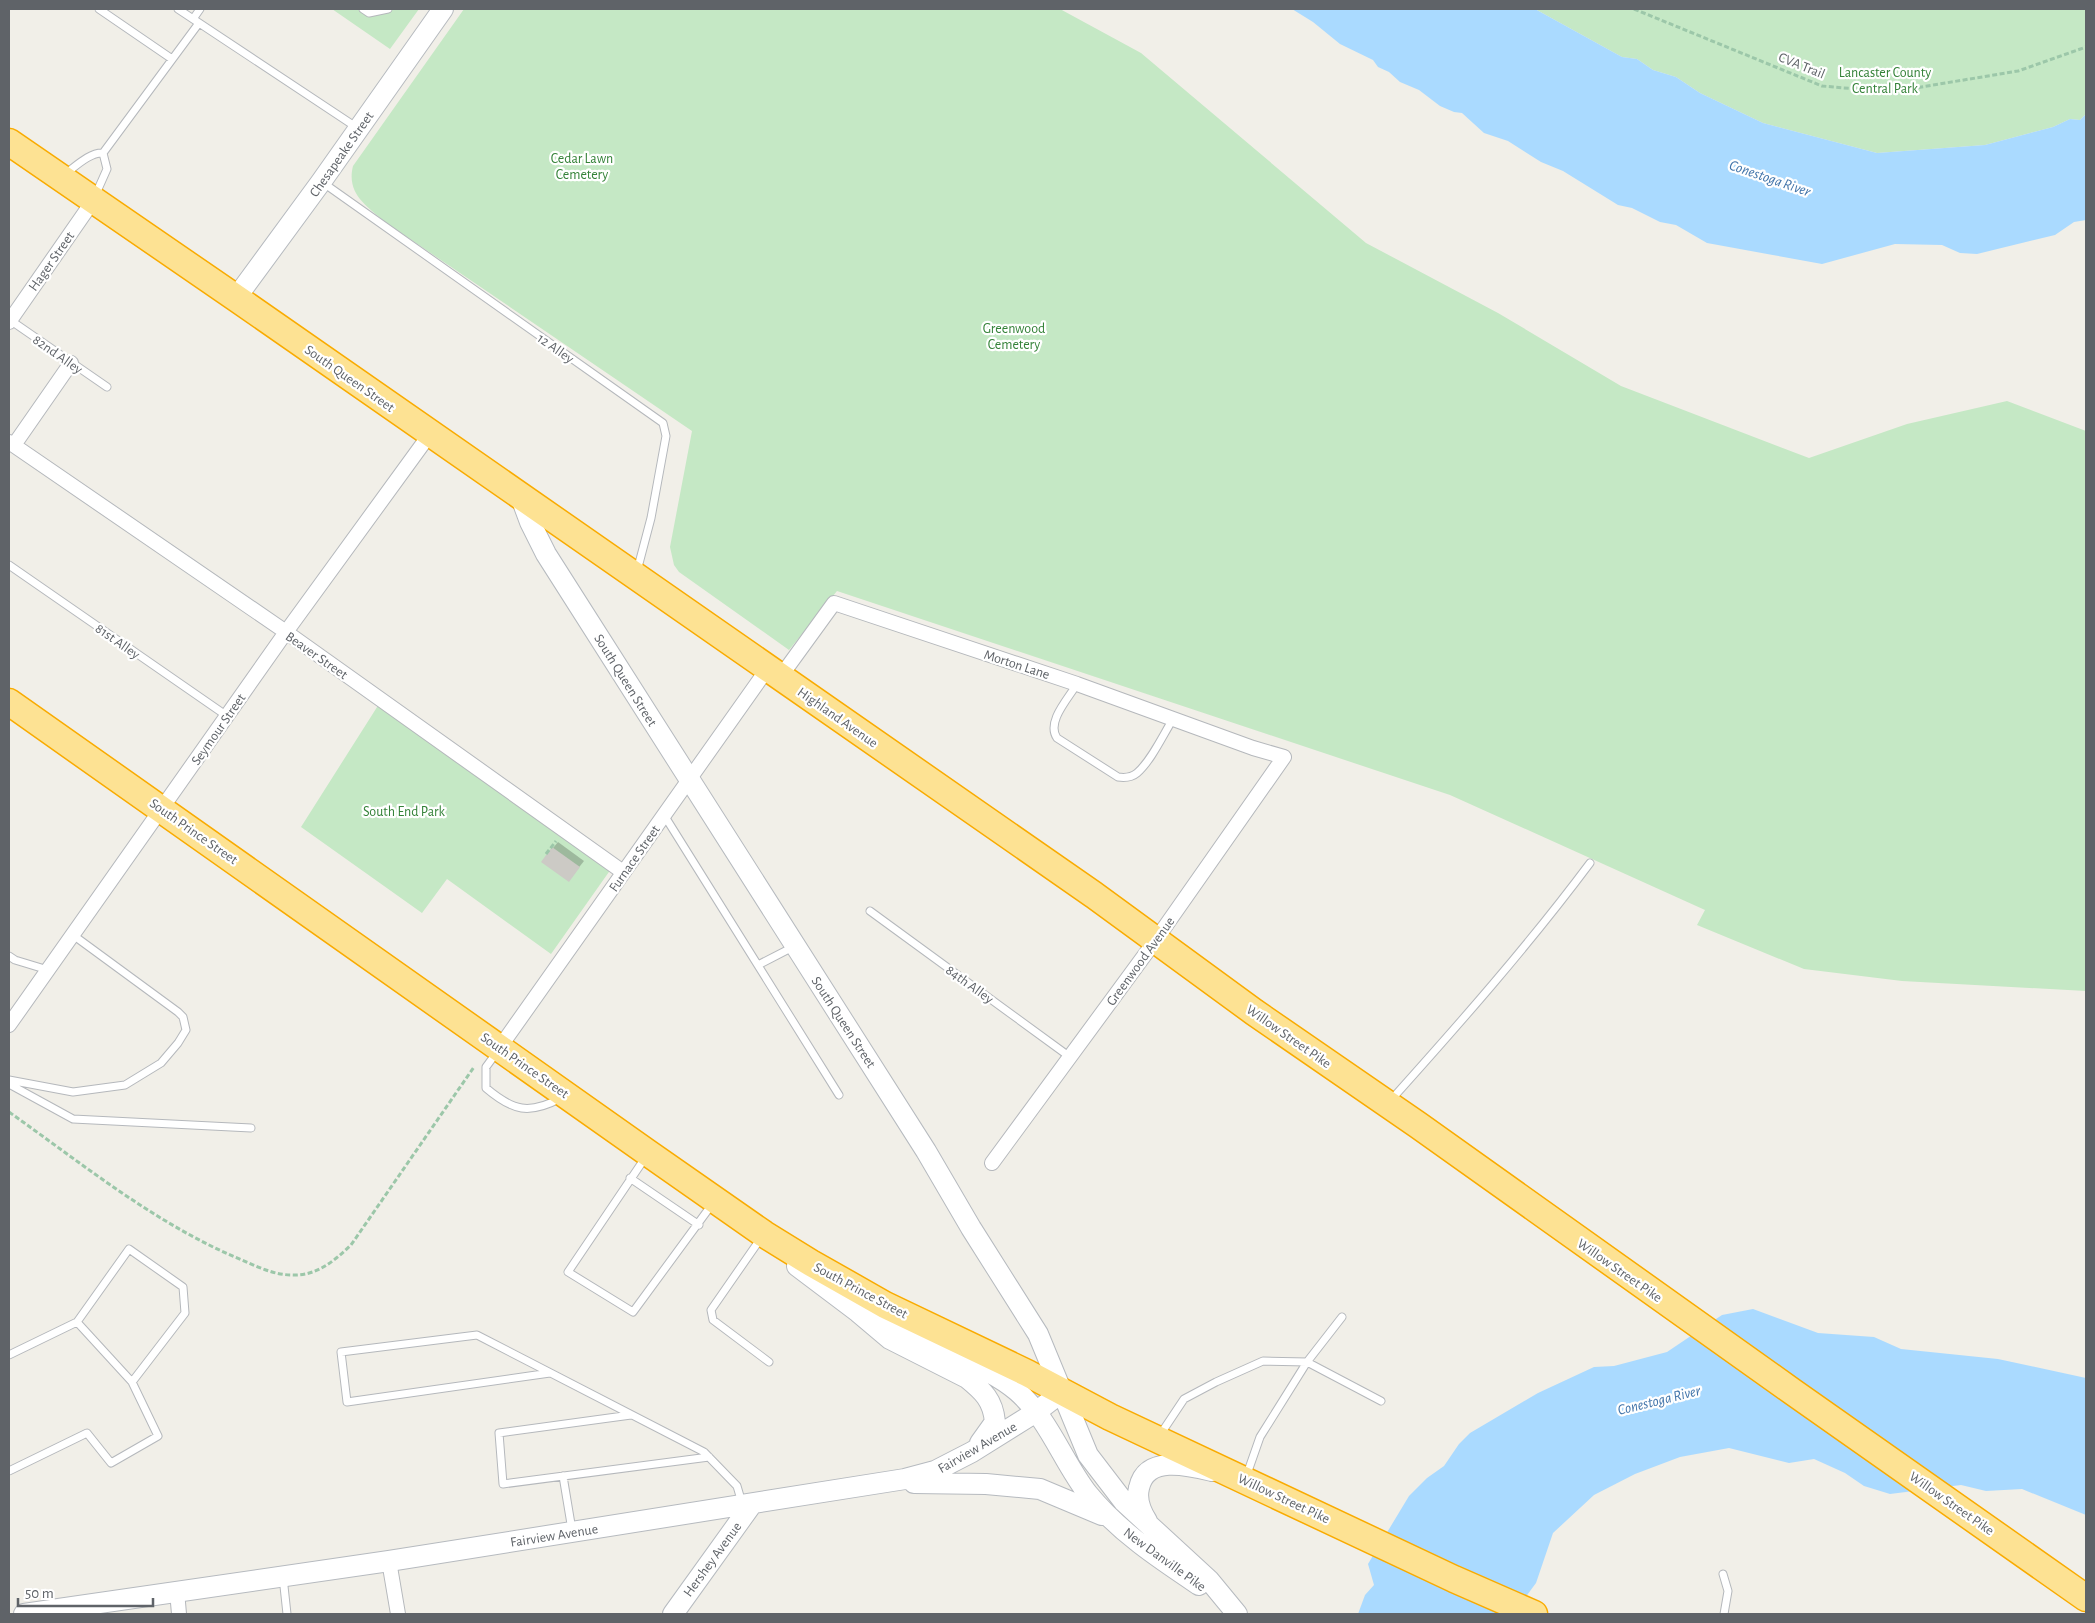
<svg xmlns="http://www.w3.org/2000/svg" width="2095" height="1623" viewBox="0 0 2095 1623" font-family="'Alegreya Sans',sans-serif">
<rect width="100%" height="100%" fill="#f1efe8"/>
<path fill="#c5e8c5" d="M332,9h87l-29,40z
M464,9h596l81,44 225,190 132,70 123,73 188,72 98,-34 100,-23 79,30v560l-184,-10 -98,-12 -107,-44 8,-15 -255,-115 -613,-204 -48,59 -110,-78 -5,-7 -4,-18 22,-116 -307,-209c-18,-16 -39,-28 -32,-56z
M1535,9h551v105l-6,6 -10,-1 -17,8 -68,18 -108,8 -114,-30 -63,-30 -24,-16 -23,-7 -16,-11 -15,-2z
M379,704l232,165 -60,85 -104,-75 -25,34 -121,-86z"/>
<path fill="#aadaff" d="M1292,9h243l87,48 15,2 16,11 23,7 24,16 63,30 114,30 108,-8 68,-18 17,-8 10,1 6,-6v106l-12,2 -19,13 -78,19 -17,-1 -18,-8 -47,-1 -73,20 -115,-21 -31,-18 -16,-3 -28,-14 -14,-3 -55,-34 -22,-9 -33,-21 -24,-8 -22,-20 -8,-1 -14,-6 -21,-16 -19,-8 -11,-10 -11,-5 -5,-7 -33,-16 -27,-22z
M1753,1309l65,24 56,4 27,12 97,10 88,19v137l-64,-26 -36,2 -25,-6 -71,9 -26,-8 -19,-13 -31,-14 -25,4 -60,-15 -49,9 -45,17 -41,21 -41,38 -17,50 -23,31h-155l7,-19 9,-10 -6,-21 41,-68 18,-18 17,-12 15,-22 11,-11 68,-40 56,-26 20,-1 53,-14 55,-37z"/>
<path fill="#0003" d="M558,842l26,19 -15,19 -16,-32z"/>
<path fill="#cccac5" d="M552,847l28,20 -11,15 -28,-20z"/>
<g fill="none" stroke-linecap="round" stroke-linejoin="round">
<defs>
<path id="lane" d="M99,9l73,50
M178,9l178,118
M363,9l6,4 19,-4
M193,19l7,-10
M103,153l96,-130
M65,174c10,-7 25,-22 38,-21l4,16 -12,27
M322,182l341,241 3,13 -15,82 -14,53
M10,320l97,67
M9,565l218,151
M1077,684c-9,15 -31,38 -20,54l61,39c7,1 13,1 19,-4 14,-12 26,-38 36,-54
M664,815l175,280
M870,911l200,146
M9,956l6,4 33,10
M758,965l35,-18
M497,1052l-11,15v21c27,23 43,27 75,10
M9,1080l64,12 52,-7 36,-22 17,-20 8,-13 -3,-13 -5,-5 -105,-77
M9,1084l64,35 178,9
M1391,1100c69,-77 137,-154 199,-237
M645,1158l-77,114 65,40 80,-109
M630,1178l69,47
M761,1238l-50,72 2,10 56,42
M9,1355l68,-33 52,-73 54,38 2,26 -53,69
M550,1373l-203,29 -6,-50 136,-17 227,117 33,34 5,17
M631,1415l-132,18 4,51 206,-27
M1160,1435l24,-36 32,-17 47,-21 44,1 74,39
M9,1471l78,-38 24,30 47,-27 -26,-54 -55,-60
M563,1476l9,54
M1246,1477l14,-40 47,-75 35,-45
M1723,1574l5,17 -4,23
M283,1577l4,37"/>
<path id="street" d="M9,322l84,-121
M9,442l277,190 337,240
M14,445l57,-82
M781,676l53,-73 243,81 176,64 31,9 -129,184 -163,222
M9,1025l277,-393 144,-198
M500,1047l268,-379
M389,1561l9,53
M177,1591l2,23"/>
<path id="secondary" d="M236,298l85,-116 122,-173
M520,495l10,27 16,32 380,597 45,77 67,106 50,121 36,47 85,78 28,34
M797,1266l61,46 32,27 77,39c16,13 26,22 28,44l-15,21
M858,1312c31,12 60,27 90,41 24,11 49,21 69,38 32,28 46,71 71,103 31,38 72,65 111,91
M914,1483l72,1 54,5 62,26
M1147,1521c-7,-11 -11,-21 -8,-33 7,-33 48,-23 73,-17
M24,1614l365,-53 516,-82 30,-8 37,-19 64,-40 26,-20
M673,1614l79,-110"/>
<path id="highway" d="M9,142l227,156 858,597 160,117 164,113 375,267 293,206
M9,702l639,451 116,81 47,29 74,42 142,68 83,44 344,162 80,35"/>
</defs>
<use href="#lane" stroke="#b5b8bc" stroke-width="9"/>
<use href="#street" stroke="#b5b8bc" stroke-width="16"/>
<use href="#secondary" stroke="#b6babf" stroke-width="22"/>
<use href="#highway" stroke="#f9ab00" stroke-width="29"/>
<path stroke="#9cc7a9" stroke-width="3" stroke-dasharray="5 2.5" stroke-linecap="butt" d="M1634,9l188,77 69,6 127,-21 68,-24
M546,854l10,-13
M9,1112c75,53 148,113 233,148 16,7 32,15 50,15 25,1 42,-14 59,-30l123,-178"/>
<use href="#lane" stroke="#fff" stroke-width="7"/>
<use href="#street" stroke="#fff" stroke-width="14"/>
<use href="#secondary" stroke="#fff" stroke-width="20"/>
<use href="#highway" stroke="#fde293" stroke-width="26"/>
</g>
<g text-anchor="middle" stroke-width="4.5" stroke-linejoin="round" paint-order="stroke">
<g font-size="14" fill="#5f6368" stroke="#fff">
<text transform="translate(1802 65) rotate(22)" y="5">CVA Trail</text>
<text transform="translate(341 154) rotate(-55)" y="5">Chesapeake Street</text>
<text transform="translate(51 261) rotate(-55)" y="5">Hager Street</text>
<text transform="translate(556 348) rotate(35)" y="5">12 Alley</text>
<text transform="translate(58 354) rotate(35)" y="5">82nd Alley</text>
<text transform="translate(350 378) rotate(35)" y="5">South Queen Street</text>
<text transform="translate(118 641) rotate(35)" y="5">81st Alley</text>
<text transform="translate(317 655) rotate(35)" y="5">Beaver Street</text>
<text transform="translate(1017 664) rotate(18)" y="5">Morton Lane</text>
<text transform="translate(626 680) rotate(58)" y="5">South Queen Street</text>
<text transform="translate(838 717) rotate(35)" y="5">Highland Avenue</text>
<text transform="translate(218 729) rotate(-55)" y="5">Seymour Street</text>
<text transform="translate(194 831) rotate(35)" y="5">South Prince Street</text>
<text transform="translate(634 858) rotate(-55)" y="5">Furnace Street</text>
<text transform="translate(1140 961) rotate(-54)" y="5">Greenwood Avenue</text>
<text transform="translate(970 984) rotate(36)" y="5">84th Alley</text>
<text transform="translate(844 1022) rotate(57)" y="5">South Queen Street</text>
<text transform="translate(1289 1036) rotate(35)" y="5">Willow Street Pike</text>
<text transform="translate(525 1065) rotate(35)" y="5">South Prince Street</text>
<text transform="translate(1620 1270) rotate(35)" y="5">Willow Street Pike</text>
<text transform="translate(861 1290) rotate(28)" y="5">South Prince Street</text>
<text transform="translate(977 1447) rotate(-30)" y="5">Fairview Avenue</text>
<text transform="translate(1284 1498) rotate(25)" y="5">Willow Street Pike</text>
<text transform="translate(1952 1503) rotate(35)" y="5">Willow Street Pike</text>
<text transform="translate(554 1535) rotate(-9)" y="5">Fairview Avenue</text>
<text transform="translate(712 1559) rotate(-54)" y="5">Hershey Avenue</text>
<text transform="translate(1165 1559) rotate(36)" y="5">New Danville Pike</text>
</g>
<g font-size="14" fill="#348238" stroke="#fff">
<text x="1885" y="77">Lancaster County<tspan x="1885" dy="16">Central Park</tspan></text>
<text x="582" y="163">Cedar Lawn<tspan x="582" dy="16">Cemetery</tspan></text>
<text x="1014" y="333">Greenwood<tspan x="1014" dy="16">Cemetery</tspan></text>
<text x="404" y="816">South End Park</text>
</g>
<g font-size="15" font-style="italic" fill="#4174aa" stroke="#fff">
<text transform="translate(1770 178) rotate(19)" y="5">Conestoga River</text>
<text transform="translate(1659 1400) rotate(-14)" y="5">Conestoga River</text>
</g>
</g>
<rect width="2095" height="1623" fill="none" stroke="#5f6368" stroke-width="20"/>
<path d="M18 1598v8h135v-8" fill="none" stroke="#5f6368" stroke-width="2.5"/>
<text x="25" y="1598" font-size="15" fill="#5f6368" stroke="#ffffff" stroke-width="4" paint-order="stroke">50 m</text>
</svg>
